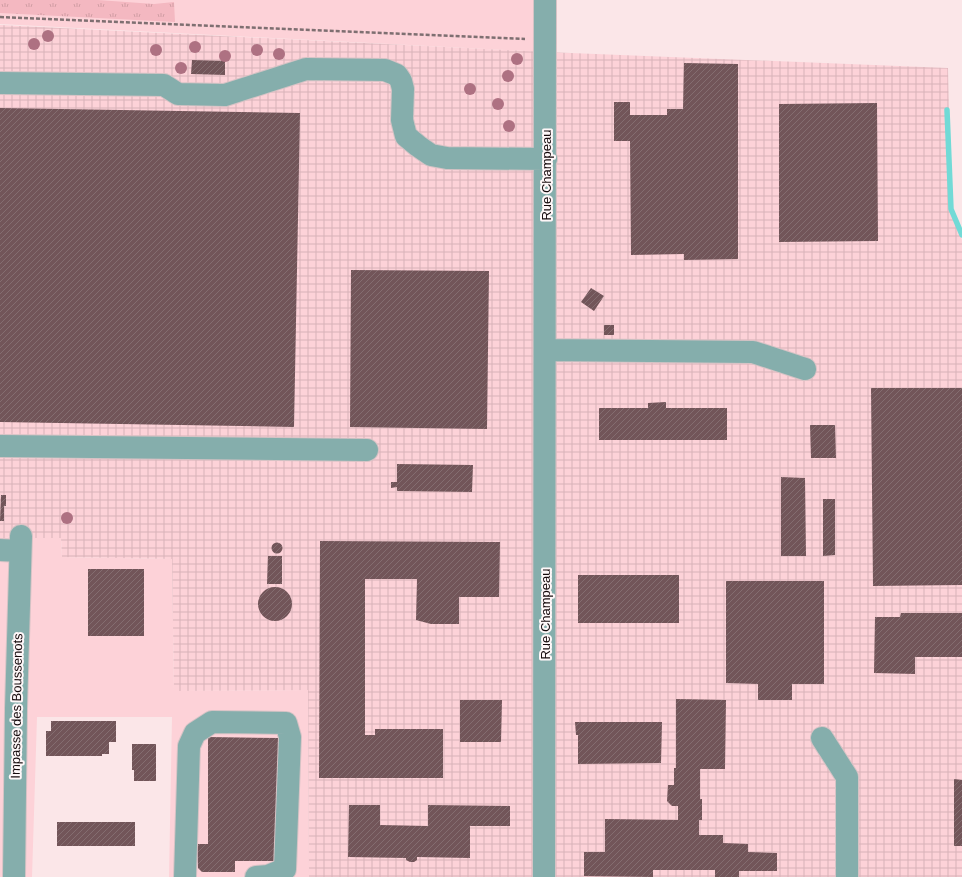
<svg xmlns="http://www.w3.org/2000/svg" width="962" height="877" viewBox="0 0 962 877" font-family="Arial,sans-serif">
<defs>
<pattern id="industrial-grid" width="8" height="8" patternUnits="userSpaceOnUse"><rect width="8" height="8" fill="#fdd2d8"/><path d="M0 4h8M4 0v8" fill="none" stroke="#d8b3b8"/></pattern>
<pattern id="grass-tufts" width="24" height="20" patternUnits="userSpaceOnUse"><rect width="24" height="20" fill="#f4b8c1"/><path d="M3 7l-1-3M5 7V3M7 7l1-3M15 17l-1-3M17 17v-4M19 17l1-3" fill="none" stroke="#d09da4"/></pattern>
<pattern id="building-hatch" width="6" height="6" patternUnits="userSpaceOnUse"><rect width="6" height="6" fill="#725559"/><path d="M-1 1l2-2M0 6l6-6M5 7l2-2" fill="none" stroke="#846d70"/></pattern>
</defs>
<rect width="100%" height="100%" fill="#fbe6e8"/>
<path fill="#fdd2d8" d="M0,0h545l1,52 -546,-28z
M12,535l20,1 1,2h28l1,19 110,2 2,132 134,-1 1,187h-140l3,-160h-135l-5,160h-32v-339h6z"/>
<path fill="url(#industrial-grid)" d="M0,25l546,27 402,16 3,141 11,31v637h-653l-1,-187 -134,1 -2,-132 -110,-2 -1,-19h-28l-1,-2 -20,-1 -6,3h-6z"/>
<path fill="url(#grass-tufts)" d="M0,0h98l56,4 20,-2 1,20 -175,-9z"/>
<g fill="none" stroke-linecap="round" stroke-linejoin="round">
<path stroke="#72dad6" stroke-width="5.5" d="M947,110l4,99 11,26"/>
</g>
<path fill="url(#building-hatch)" d="M192,60l33,1v14l-34,-1z
M684,63l54,1v195l-54,1v-6l-53,1 -1,-114h-16v-39h16v13h37v-6h16z
M877,103l1,138 -99,1v-138z
M0,108l300,5 -6,314 -294,-5z
M351,270l138,1 -2,158 -137,-2z
M591,288l13,8 -10,15 -13,-9z
M604,325h10v10h-10z
M871,388h91v197l-89,1z
M666,402v6h61v32h-128v-32h49v-5z
M810,425h25l1,33h-25z
M397,464l76,1 -1,27 -75,-1v-4l-6,1v-6h6z
M781,477l24,1 1,78h-25z
M1,495h5v11h-2v15h-4z
M823,499h12v56l-12,1z
M320,541l180,1 -1,55h-40v27h-28l-15,-4 1,-41h-52v156h10v-6h68v49h-124z
M271.5 548a5.5 5.5 0 1 1 11 0a5.5 5.5 0 1 1-11 0Z
M268,556h14v28h-15z
M88,569h56v67h-56z
M578,575h101v48h-101z
M726,581h98v103h-32v16h-34v-16l-32,-1z
M258 604a17 17 0 1 1 34 0a17 17 0 1 1-34 0Z
M901,613h61v44h-47v17l-41,-1 1,-56h25z
M676,699l50,1 -1,69h-25v30h2v21h-3v15h24v8l25,1v8l29,1v18h-38v6h-24v-7h-62v7l-69,-1v-24h21v-33l73,1v-14h-6l-5,-5 1,-16h6v-17h2z
M460,700h42l-1,42h-41z
M51,721h65v21h-7v12h-7v2h-56v-25h5z
M575,722h87l-1,41 -83,1v-29h-2z
M208,737l71,1 -1,123h-43v11h-33l-4,-4 -1,-24h11z
M132,744h24v37h-22v-11h-2z
M954,779l8,1v66h-8z
M349,805h31v20l48,1v-21l82,1v20h-40v32l-53,-1v3l-3,2h-4l-4,-2v-2l-58,-1z
M57,822h78v24h-78z"/>
<g fill="none" stroke-linecap="round" stroke-linejoin="round">
<defs>
<path id="minor" d="M0,83l164,2 14,9 47,1 81,-26 79,1 12,5 4,6 2,8 -1,31 4,16 12,10 13,9 16,3 99,1
M546,350l207,2 52,17
M0,446l367,4
M0,550l20,1
M822,738l25,39v100
M14,877l2,-168 5,-173
M185,877l4,-131 6,-13 17,-11 74,1 4,14 -5,132 -17,7 -12,1
M544,877l1,-877"/>
</defs>
<use href="#minor" stroke="#d6c3c5" stroke-width="24"/>
<path stroke="#7e6f71" stroke-width="2.5" stroke-dasharray="4 2" stroke-linecap="butt" d="M0,17l525,22"/>
<use href="#minor" stroke="#85aeac" stroke-width="22"/>
</g>
<g fill="#ae7182">
<circle cx="48" cy="36" r="6"/>
<circle cx="34" cy="44" r="6"/>
<circle cx="195" cy="47" r="6"/>
<circle cx="156" cy="50" r="6"/>
<circle cx="257" cy="50" r="6"/>
<circle cx="279" cy="54" r="6"/>
<circle cx="225" cy="56" r="6"/>
<circle cx="517" cy="59" r="6"/>
<circle cx="181" cy="68" r="6"/>
<circle cx="508" cy="76" r="6"/>
<circle cx="470" cy="89" r="6"/>
<circle cx="498" cy="104" r="6"/>
<circle cx="509" cy="126" r="6"/>
<circle cx="67" cy="518" r="6"/>
</g>
<g text-anchor="middle" stroke-width="4" stroke-linejoin="round" paint-order="stroke">
<g font-size="13" fill="#14090b" stroke="#fef7f8">
<text transform="translate(546 175) rotate(-90)" y="5">Rue Champeau</text>
<text transform="translate(545 614) rotate(-90)" y="5">Rue Champeau</text>
<text transform="translate(16 706) rotate(-89)" y="5">Impasse des Boussenots</text>
</g>
</g>
</svg>
